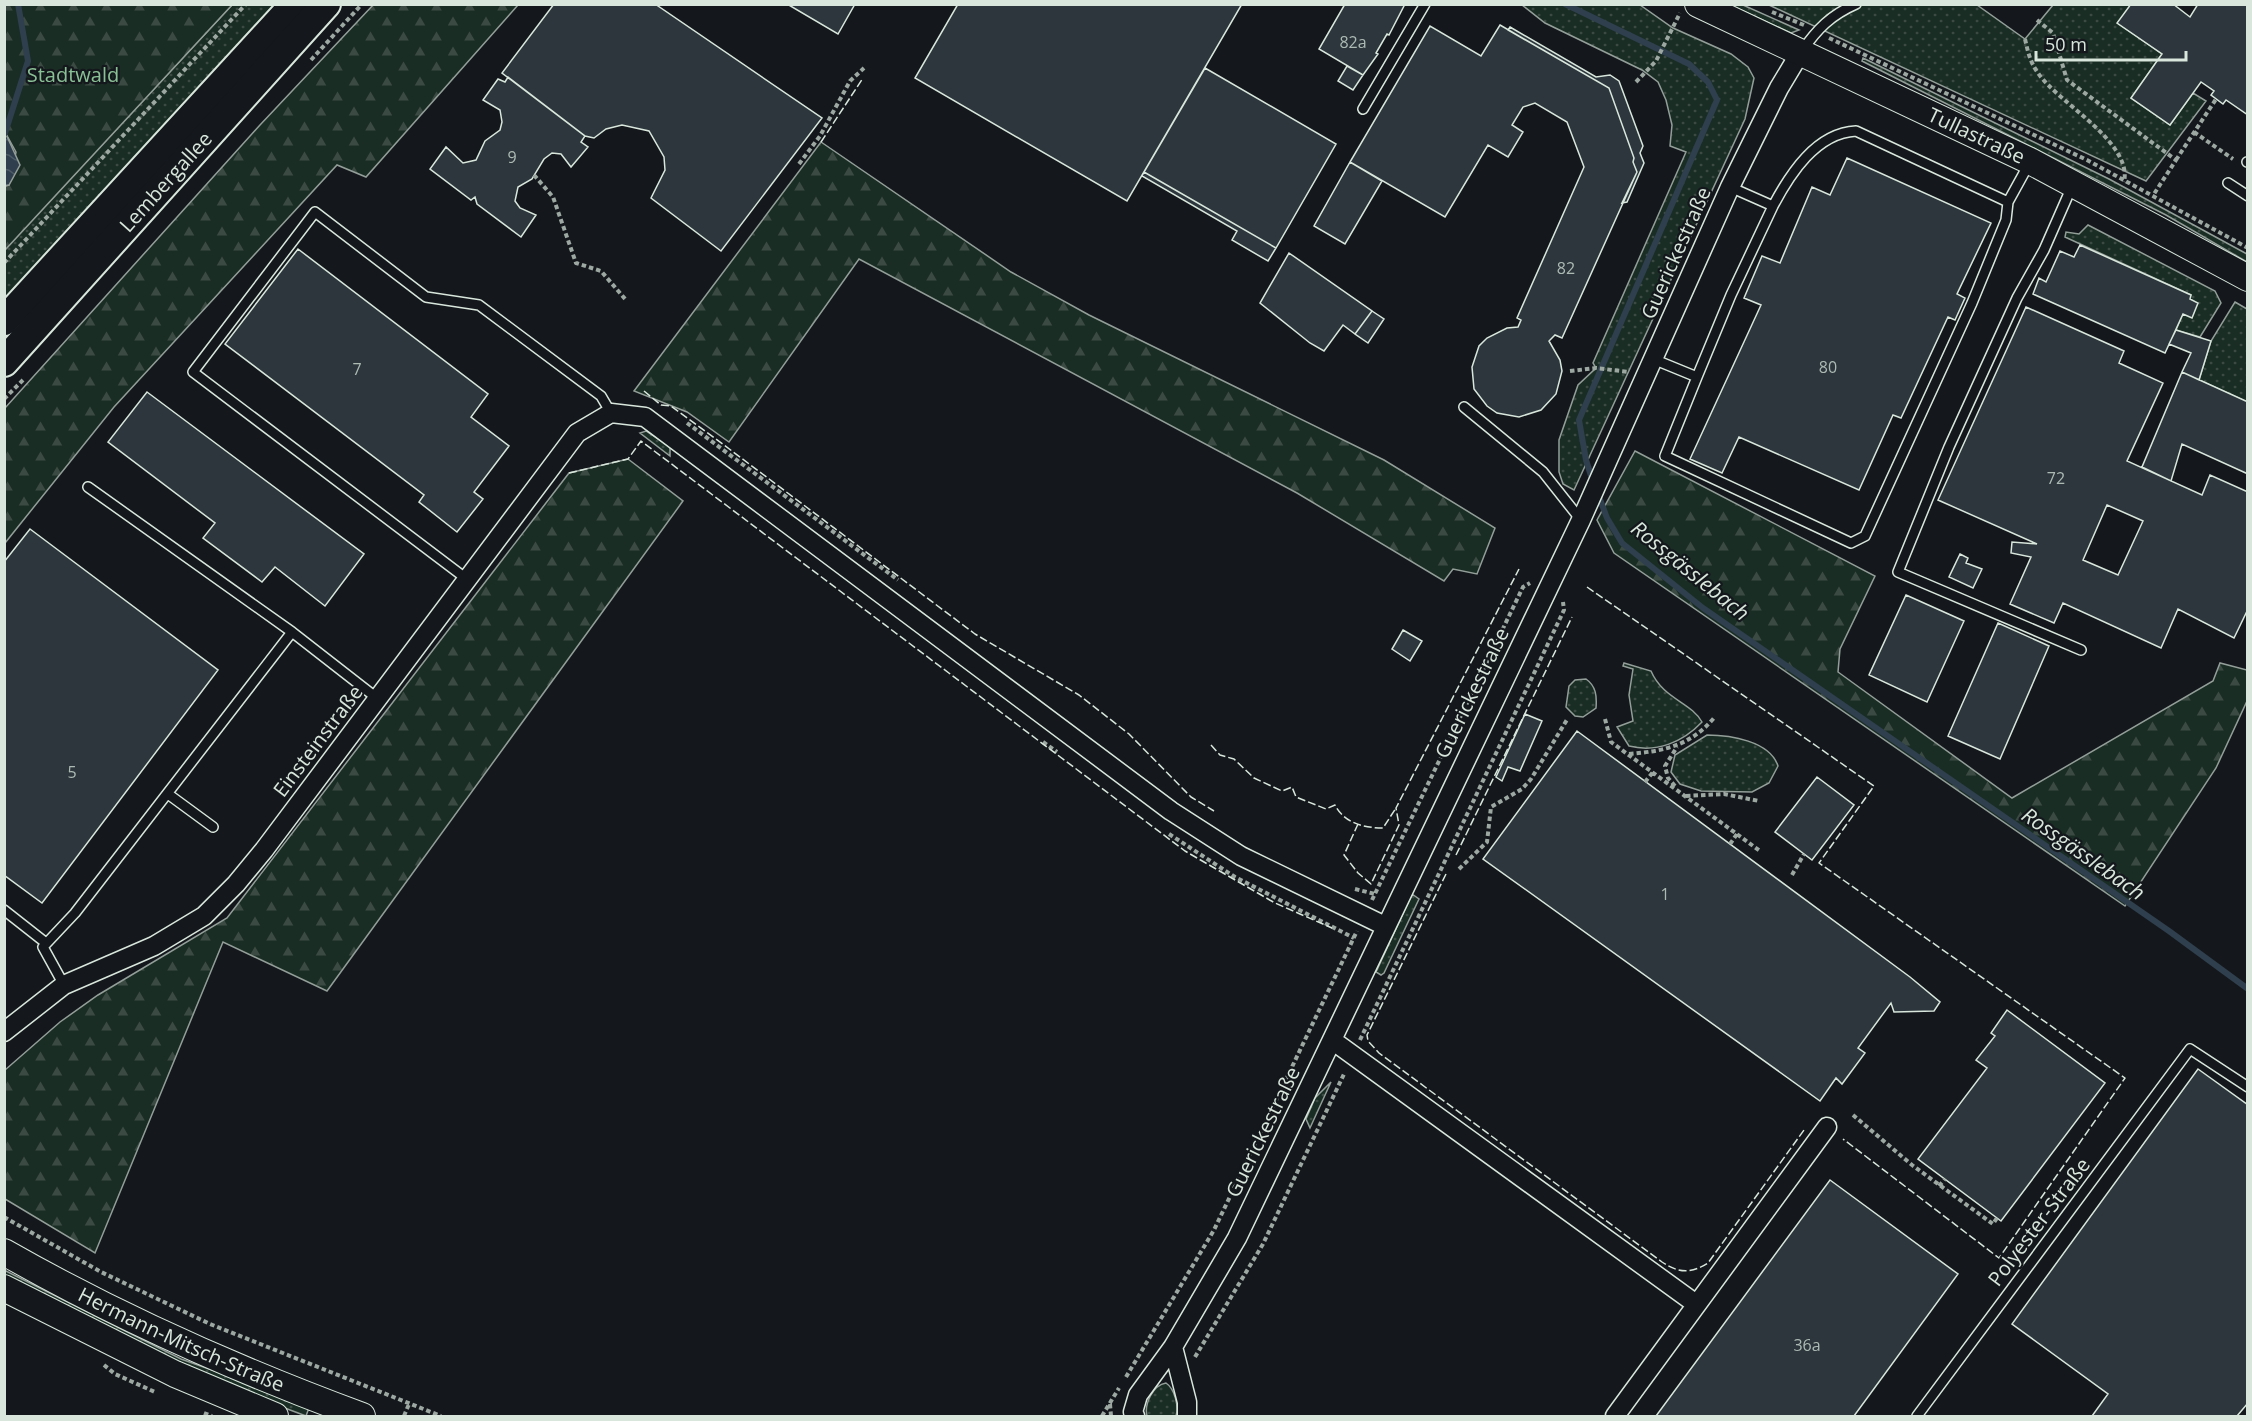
<svg xmlns="http://www.w3.org/2000/svg" width="2252" height="1421" viewBox="0 0 2252 1421" font-family="'Open Sans',sans-serif">
<defs>
<pattern id="grass-dots" width="8" height="8" patternUnits="userSpaceOnUse" patternTransform="scale(1.5)"><rect width="8" height="8" fill="#1a2d24"/><path d="M2 2h.1M6 6h.1" fill="none" stroke="#3b4b43" stroke-width="1.8" stroke-linecap="round"/></pattern>
<pattern id="forest-firs" width="22" height="20" patternUnits="userSpaceOnUse" patternTransform="scale(1.5)"><rect width="22" height="20" fill="#1a2d24"/><path d="M5 1l3.5 6h-7zM16 11l3.5 6h-7z" fill="#3b4b43"/></pattern>
<pattern id="water-waves" width="16" height="10" patternUnits="userSpaceOnUse" patternTransform="scale(1.5)"><rect width="16" height="10" fill="#2f3f4d"/><path d="M0 5q4-4 8 0t8 0" fill="none" stroke="#4c5b66"/></pattern>
</defs>
<rect width="100%" height="100%" fill="#14181c"/>
<path fill="url(#grass-dots)" stroke="#939e99" stroke-width="1.5" d="M232,5h47l-274,299 -1,-54z
M1522,5h118l33,23 58,26 17,13 6,11 -9,41 -171,371 -11,-6 -4,-12v-32l19,-55 18,-17 -3,-5 93,-211 -16,-6 2,-21 -6,-25 -8,-18 -16,-12 -97,-47z
M1730,5h13l56,25 -8,3z
M1769,5h208l48,34 28,-34h78l-13,18 44,31 -31,44 39,27 23,-32 13,8 -60,80z
M1863,58l246,121 138,75v8l-81,-47 -304,-154z
M2088,225l127,66 6,12 -21,34 -24,-7 15,-35 -126,-58 1,-5 13,2z
M2235,302l12,7v93l-48,-22 12,-39z
M646,431l24,16v9l-30,-23z
M1624,663l27,8c12,28 40,31 51,51 -19,20 -45,31 -73,24l-12,-19 16,-6 -4,-26 4,-26 -10,-3z
M1586,679c10,7 11,17 10,29l-13,9 -8,-1 -9,-9 3,-21 6,-6z
M1707,735c23,0 63,6 71,31l-9,17 -17,9 -51,-1 -21,-7 -9,-12 4,-17z
M1412,894l7,5 -35,74 -3,2 -5,-3z
M1331,1082l-21,46 -4,-9 9,-21z
M4,1270l177,89 129,46 -4,11 -82,-31 -219,-109z
M1166,1383c9,6 13,24 10,33h-29c-3,-12 6,-31 19,-33z"/>
<path fill="url(#forest-firs)" stroke="#939e99" stroke-width="1.5" d="M374,4l144,1 -152,172 -29,-12 -223,242 -109,136v-135l255,-283z
M5,5h227l-227,245v-64l4,-1 7,-33 -11,-20z
M821,142l190,130 78,43 295,145 111,68 -18,46 -24,-5 -9,12 -147,-88 -438,-234 -130,183 -42,-30 -53,-21z
M1635,451l240,125 -35,73 -2,23 174,126 201,-117 7,-18 27,7v31l-31,67 -91,138 -511,-353 -17,-33z
M628,459l55,42 -356,490 -104,-49 -128,311 -90,-54v-129l55,-48 38,-27 129,-77 342,-445z"/>
<path fill="url(#water-waves)" stroke="#939e99" stroke-width="1.5" d="M5,132l15,33 -11,20 -4,1z"/>
<g fill="none" stroke-linecap="round" stroke-linejoin="round">
<path stroke="#2f3f4d" stroke-width="6" d="M1565,4l124,60 19,18 9,18 -138,320 7,40 7,22
M5,133l23,-72 -10,-57
M1598,494l9,24 15,25 81,65 466,323 79,58"/>
</g>
<path fill="#2c363c" stroke="#d8e6dc" stroke-width="1.5" fill-rule="evenodd" d="M554,4h101l167,114 -101,133 -70,-53 14,-28 -1,-13 -15,-26 -27,-6 -16,4 -12,9 -9,-2 -83,-63z
M787,4h68l-17,30z
M958,4h284l-115,197 -212,-123z
M1345,4h60l-16,31 -2,-1 -11,19 2,1 -15,21 -44,-26z
M2131,4h42l17,13 8,-13h50v111l-22,-15 -3,4 -12,-9 3,-4 -13,-9 -31,43 -39,-27 31,-44 -45,-31z
M1500,25l109,63 25,70 -1,4 4,10 -75,166 -7,-3 -6,6 11,19 2,11 -6,23 -15,16 -22,7 -22,-4 -10,-7 -13,-17 -2,-22 7,-21 8,-8 20,-10 11,-1 3,-7 -4,-2 67,-151 -17,-45 -32,-19 -12,4 -11,18 11,7 -15,25 -20,-12 -43,72 -95,-55 80,-136 51,30z
M1510,27l86,50 14,-2 9,6 24,65 -3,7 4,10 -17,39 -5,1 15,-31 -4,-10 1,-4 -25,-70 -101,-58z
M1347,66l16,9 -10,15 -15,-9z
M1205,68l131,76 -60,104 -132,-76z
M508,77l77,59 -4,6 7,5 -17,20 -10,-13 -9,-1 -8,6 -12,20 -14,8 -3,14 5,7 16,7 -15,22 -44,-33 -2,-7 -4,3 -41,-31 16,-22 17,16 13,-3 9,-19 15,-11 2,-8 -2,-12 -17,-10 15,-21 7,3z
M1847,158l144,65 -34,71 8,4 -10,22 -7,-3 -47,101 -8,-3 -34,75 -120,-53 -17,36 -32,-14 71,-154 -17,-7 18,-42 18,7 32,-76 18,8z
M1350,162l32,19 -37,63 -31,-18z
M1144,172l132,76 -8,13 -36,-21 5,-9 -95,-55z
M2080,245l111,50 -1,4 8,4 -6,15 -9,-4 -18,39 -132,-59 6,-16 7,4 14,-31 14,6z
M298,249l190,145 -17,23 38,29 -35,46 9,7 -26,33 -38,-30 5,-7 -199,-151z
M1289,253l83,58 -17,23 -12,-9 -19,26 -14,-8 -50,-40z
M2026,307l98,44 -5,12 44,20 -36,78 75,34 8,-20 38,17v117l-14,29 -56,-29 -17,39 -98,-45 -9,20 -44,-19 21,-47 -20,-4 1,-11 25,2 -99,-44zM2107,505l36,16 -25,54 -35,-15z
M1372,311l12,8 -16,24 -13,-9z
M2176,330l35,11 -12,39 -17,-8 9,-19 -22,-9z
M2182,372l66,30v72l-66,-30 -11,37 -29,-14z
M147,392l217,162 -39,52 -50,-39 -13,15 -59,-44 12,-15 -107,-81z
M30,529l188,141 -176,233 -38,-28v-313z
M1960,554l8,4 -2,5 16,6 -9,19 -24,-11z
M1906,595l58,26 -37,81 -58,-27z
M1998,623l51,23 -49,113 -52,-23z
M1403,630l19,11 -12,20 -18,-12z
M1525,714l17,7 -22,50 -12,-4 -6,14 -6,-4z
M1577,731l333,246 30,25 -6,9 -40,1 -3,-9 -33,45 7,5 -23,31 -6,-6 -16,23 -337,-242z
M1817,777l37,28 -42,55 -37,-28z
M2007,1010l98,73 -104,138 -83,-62 69,-91 -11,-8 19,-24 -4,-3z
M2198,1069l50,36v298l-11,13h-145l16,-22 -96,-70z
M1830,1180l128,94 -104,142h-198z"/>
<g fill="none" stroke-linecap="round" stroke-linejoin="round">
<defs>
<path id="lane" d="M1802,51c15,-22 29,-36 54,-47
M1363,109l62,-105
M2247,162h1
M2228,183l20,13
M2073,184l-29,66 -27,48 -68,149 -51,125 183,78
M1773,206c17,-32 43,-73 83,-75l152,71 21,-38
M1653,359l44,18 34,-82 42,-89 -43,-19
M1697,377l-32,79 186,87 14,-7 107,-233 34,-83 2,-18
M1464,407l79,65 38,48
M88,487l204,145
M468,580l-275,-208 122,-160 111,85 53,8 122,91 10,17
M168,794l45,33
M4,910l42,33
M64,985l-21,-38 32,-34 217,-281 86,67
M1917,1416l273,-367 58,38"/>
<path id="street" d="M4,1032l60,-47 90,-39 50,-30 32,-32 28,-34 313,-417 34,-20 34,4 526,394 70,45 144,70
M1332,1040l364,264
M1173,1347l14,55v14
M1135,1416l-2,-4 5,-17 35,-48 64,-109 344,-718 149,-333 49,-99 21,-35
M1615,1416l212,-289"/>
<g id="secondary">
<path id="s1" d="M1698,4l332,157 218,117"/>
<path id="s2" d="M4,1252c114,65 236,119 358,164"/>
<path d="M4,1288l171,86 100,42"/>
</g>
<g id="primary">
<path d="M4,321l291,-317"/>
<path id="s3" d="M4,362l322,-358"/>
</g>
</defs>
<use href="#lane" stroke="#d8e6dc" stroke-width="12"/>
<use href="#street" stroke="#d8e6dc" stroke-width="21"/>
<use href="#secondary" stroke="#d8e6dc" stroke-width="28"/>
<use href="#primary" stroke="#d8e6dc" stroke-width="32"/>
<path stroke="#9da8a2" stroke-width="4" stroke-dasharray="4.5 3" stroke-linecap="butt" d="M1772,12l32,13
M2037,20l16,13 14,47 109,80 -22,34
M1829,38l258,122 161,88
M2025,39c3,13 5,23 13,34 20,30 95,69 86,109
M311,60l51,-56
M1636,82l20,-21 24,-48
M2194,132l39,27
M2176,160l40,-61
M799,164l21,-28 30,-55 14,-13
M534,175l19,22 23,66 25,8 25,29
M4,263l242,-259
M1570,371l26,-3 33,4
M4,399l19,-19
M687,423l211,157
M1605,719l6,23 149,109
M1043,742l14,10
M1629,754c35,-3 61,-8 85,-36
M1645,782l8,-10
M1675,786l-7,-8 -3,-12 12,-19
M1686,796l38,-2 35,7
M1169,834l66,43 119,61
M1730,844l7,-10
M1459,869l28,-27 4,-35 31,-18 9,-10 37,-61
M1792,875l12,-21
M1355,889l20,5
M1372,900l151,-313 7,-4
M1360,1040l204,-430 -1,-8
M1853,1115l59,50 81,59 4,-6
M1939,1186l6,-7
M4,1217l97,55 109,52 231,92
M1195,1357l68,-113 82,-172
M104,1365l11,9 40,18
M1126,1377l88,-147 143,-299
M1110,1404l1,12
M204,1413l8,3
M404,1416l5,-12
M1102,1416l17,-28"/>
<use href="#lane" stroke="#14181c" stroke-width="9"/>
<use href="#street" stroke="#14181c" stroke-width="18"/>
<use href="#secondary" stroke="#14181c" stroke-width="26"/>
<use href="#primary" stroke="#14181c" stroke-width="28"/>
<path stroke="#d8e6dc" stroke-width="1.5" stroke-dasharray="8 3" stroke-linecap="butt" d="M821,142l42,-64
M644,391l17,14 10,1 45,33 259,195 104,61 50,39 62,63 23,14
M569,473l59,-14 13,-18 544,410 90,52 57,25
M1587,587l287,199 -55,77 306,215 -126,180 -156,-119
M1211,745l9,10 14,4 20,19 28,13 10,-4 4,10 30,12 9,-4c9,18 29,23 48,23l13,-20
M1358,824l-14,31 14,18 13,11 28,-59 -3,-17 123,-239
M1456,855l116,-238
M1446,874l-79,161 1,6 11,12 283,209c16,11 29,12 46,1l96,-133"/>
</g>
<g text-anchor="middle" stroke-width="4.5" stroke-linejoin="round" paint-order="stroke">
<g font-size="16" fill="#adbab4">
<text x="1353" y="48">82a</text>
<text x="512" y="163">9</text>
<text x="1566" y="274">82</text>
<text x="1828" y="373">80</text>
<text x="357" y="375">7</text>
<text x="2056" y="484">72</text>
<text x="72" y="778">5</text>
<text x="1665" y="900">1</text>
<text x="1807" y="1351">36a</text>
</g>
<g font-size="20" fill="#8ac095" stroke="#14181c">
<text x="73" y="82">Stadtwald</text>
</g>
<g font-size="20" fill="#d8e6dc" stroke="#14181c">
<text dy="7" stroke="none"><textPath href="#s1" startOffset="308">Tullastraße</textPath></text>
<text dy="7" stroke="none"><textPath href="#s3" startOffset="242">Lembergallee</textPath></text>
<text transform="translate(1676 253) rotate(-66)" y="7">Guerickestraße</text>
<text transform="translate(1472 693) rotate(-64)" y="7">Guerickestraße</text>
<text transform="translate(318 741) rotate(-53)" y="7">Einsteinstraße</text>
<text transform="translate(1263 1132) rotate(-64)" y="7">Guerickestraße</text>
<text transform="translate(2039 1222) rotate(-53)" y="7">Polyester-Straße</text>
<text dy="7" stroke="none"><textPath href="#s2" startOffset="198">Hermann-Mitsch-Straße</textPath></text>
</g>
<g font-size="21" font-style="italic" fill="#d8e6dc" stroke="#14181c">
<text transform="translate(1690 571) rotate(39)" y="7">Rossgässlebach</text>
<text transform="translate(2083 854) rotate(35)" y="7">Rossgässlebach</text>
</g>
</g>
<rect width="2252" height="1421" fill="none" stroke="#d8e6dc" stroke-width="12"/>
<path d="M2036 51v9h150v-9" fill="none" stroke="#d8e6dc" stroke-width="3"/>
<text x="2045" y="51" font-size="18" fill="#d8e6dc" stroke="#14181c" stroke-width="4.5" paint-order="stroke">50 m</text>
</svg>
